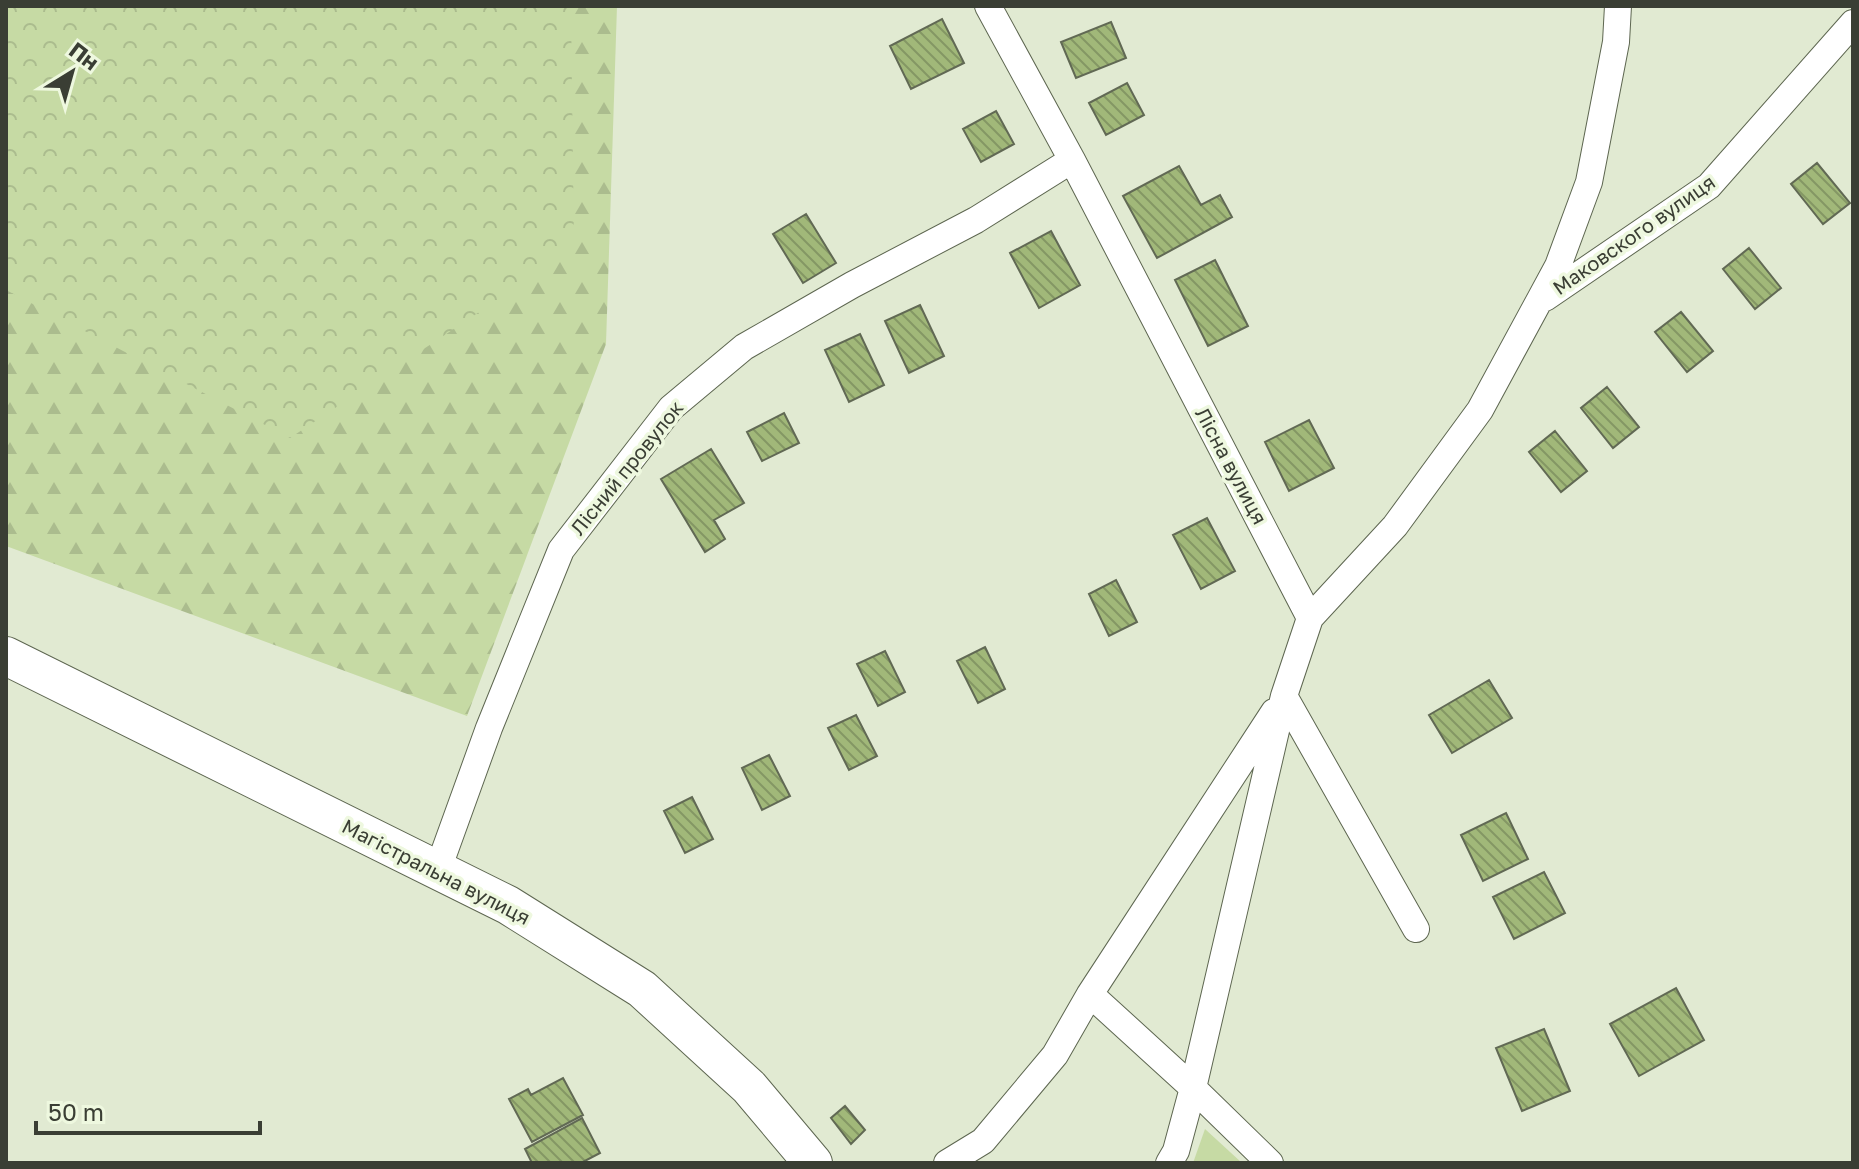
<svg xmlns="http://www.w3.org/2000/svg" width="1859" height="1169" viewBox="0 0 1859 1169" font-family="'Golos Text',sans-serif">
<defs>
<pattern id="forest-firs" width="22" height="20" patternUnits="userSpaceOnUse" patternTransform="scale(2)"><rect width="22" height="20" fill="#c6daa4"/><path d="M5 1l3.5 6h-7zM16 11l3.5 6h-7z" fill="#abbc8e"/></pattern>
<pattern id="park-crowns" width="20" height="18" patternUnits="userSpaceOnUse" patternTransform="scale(2)"><rect width="20" height="18" fill="#c6daa4"/><path d="M2 6a3 3 0 1 1 6 0M12 15a3 3 0 1 1 6 0" fill="none" stroke="#abbc8e"/></pattern>
<pattern id="building-back-hatch" width="6" height="6" patternUnits="userSpaceOnUse" patternTransform="scale(2)"><rect width="6" height="6" fill="#a1b879"/><path d="M-1 5l2 2M0 0l6 6M5-1l2 2" fill="none" stroke="#849764"/></pattern>
</defs>
<rect width="100%" height="100%" fill="#e1ead2"/>
<path fill="#c6daa4" d="M1205,1129l37,34h-49z"/>
<path fill="url(#forest-firs)" d="M6,6h611l-11,338 -139,372 -461,-170z"/>
<path fill="url(#park-crowns)" d="M6,6h565l3,243 -284,189 -284,-148z"/>
<path fill="url(#building-back-hatch)" stroke="#616954" stroke-width="2" d="M942,19l22,44 -53,26 -21,-43z
M1111,22l15,36 -50,20 -15,-36z
M1127,83l17,32 -38,20 -17,-32z
M996,111l18,33 -33,18 -18,-33z
M1817,163l33,40 -27,21 -32,-40z
M1179,166l22,39 19,-10 12,22 -75,41 -34,-62z
M806,214l30,49 -33,20 -30,-49z
M1051,231l29,54 -41,23 -29,-55z
M1749,248l32,40 -26,21 -32,-40z
M1215,260l33,66 -40,20 -33,-66z
M920,305l24,51 -35,17 -24,-52z
M1681,312l32,39 -26,21 -32,-40z
M860,334l24,51 -35,17 -24,-52z
M1607,387l32,40 -26,21 -32,-40z
M784,413l15,30 -37,18 -15,-29z
M1309,420l25,48 -45,23 -24,-49z
M1555,431l32,40 -26,21 -32,-40z
M711,449l33,54 -30,17 11,19 -20,13 -44,-73z
M1207,518l28,53 -34,18 -28,-54z
M1116,580l21,42 -28,14 -20,-42z
M985,647l20,42 -27,14 -21,-42z
M885,651l20,41 -27,14 -21,-42z
M1489,680l23,38 -60,35 -23,-38z
M856,715l21,41 -28,14 -21,-42z
M769,755l21,41 -28,14 -20,-42z
M692,797l21,42 -28,14 -21,-42z
M1506,813l22,46 -45,22 -22,-46z
M1544,872l21,41 -51,26 -21,-42z
M1676,988l28,52 -65,36 -29,-52z
M1544,1029l26,62 -48,20 -26,-63z
M563,1078l20,37 -51,27 -23,-43 19,-10 3,6z
M845,1106l20,24 -14,14 -20,-26z
M582,1118l18,35 -19,10h-49l-7,-14z"/>
<g fill="none" stroke-linecap="round" stroke-linejoin="round">
<defs>
<path id="minor" d="M988,6l84,154 238,458 -26,78 -91,392 -17,63 -7,12
M1545,298l164,-112 144,-163
M1310,618l85,-92 85,-116 78,-144 31,-84 27,-140 2,-36
M1284,696l132,233
M437,872l52,-144 72,-178 110,-142 73,-61 108,-62 124,-65 96,-60
M1090,994l103,94 77,75
M947,1163l36,-22 72,-86 35,-61 184,-282"/>
<path id="secondary" d="M6,656l502,249 134,84 107,98 64,76"/>
</defs>
<use href="#minor" stroke="#5d6650" stroke-width="28"/>
<use href="#secondary" stroke="#5d6650" stroke-width="40"/>
<use href="#minor" stroke="#fff" stroke-width="26"/>
<use href="#secondary" stroke="#fff" stroke-width="38"/>
</g>
<g text-anchor="middle" stroke-width="7" stroke-linejoin="round" paint-order="stroke">
<g font-size="20" fill="#3a3e34" stroke="#eef8df">
<text transform="translate(1634 235) rotate(-35)" y="7">Маковского вулиця</text>
<text transform="translate(1231 466) rotate(62)" y="7">Лісна вулиця</text>
<text transform="translate(627 468) rotate(-51)" y="7">Лісний провулок</text>
<text transform="translate(436 872) rotate(27)" y="7">Магістральна вулиця</text>
</g>
</g>
<rect width="1859" height="1169" fill="none" stroke="#3a3e34" stroke-width="16"/>
<g transform="translate(72 72) rotate(37)" stroke="#eef8df" stroke-width="6" paint-order="stroke">
<path d="M0-6L14 30L0 20L-14 30Z" fill="#3a3e34"/>
<text y="-12" font-size="22" font-weight="bold" text-anchor="middle" fill="#3a3e34">Пн</text>
</g>
<path d="M36 1121v12h224v-12" fill="none" stroke="#3a3e34" stroke-width="4"/>
<text x="48" y="1121" font-size="24" fill="#3a3e34" stroke="#eef8df" stroke-width="6" paint-order="stroke">50 m</text>
</svg>
